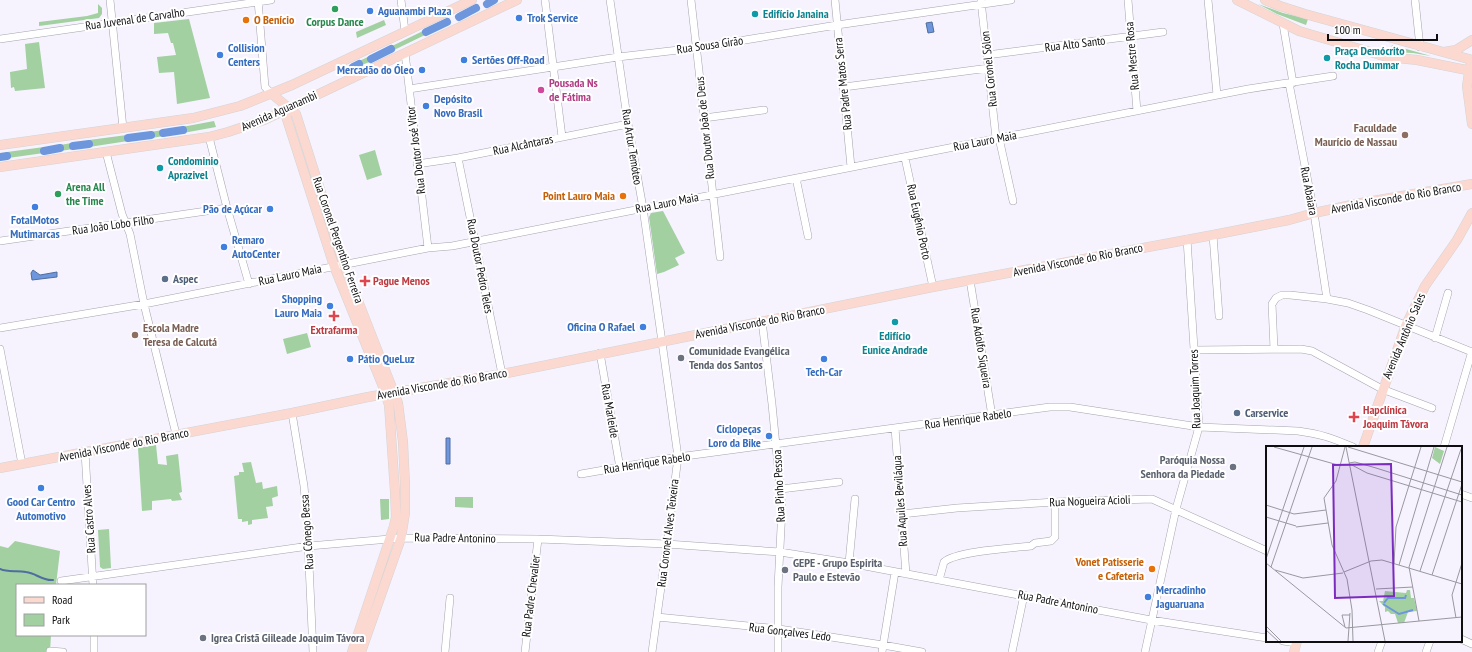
<svg xmlns="http://www.w3.org/2000/svg" width="1472" height="652" viewBox="0 0 1472 652" font-family="'PT Sans Narrow',sans-serif">
<rect width="100%" height="100%" fill="#f6f3fe"/>
<path fill="#a2d0a1" d="M98,4l4,4v6l-3,4 -60,8v-4l48,-6 11,-3z
M1258,4l25,9 25,6 -2,6 -29,-11z
M189,19l21,79 -33,6 -3,-32 -15,1 -2,-16 19,-2 -3,-12h-2l-3,-10 -14,1v-11z
M384,20l2,5 -29,13 -1,-6z
M425,30l2,4 -35,17 -2,-4z
M39,42l6,46 -30,3 -1,-4 -3,1 -1,-16 17,-3 -2,-25z
M1392,45l39,11 -18,-3 -23,-1z
M370,56l2,5 -13,5 -2,-4z
M214,121l2,6 -33,6 -1,-6z
M163,130l1,6 -13,2 -1,-6z
M127,135l1,6 -39,6v-7z
M72,143l1,6 -13,2v-6z
M44,147v6l-36,5 -1,-6z
M375,150l7,25 -15,5 -8,-25z
M663,211l22,42 -10,5 4,7 -15,7 -7,2 -8,-57 2,-4z
M307,333l4,14 -24,7 -4,-15z
M156,445l2,19 9,1 -1,-9 12,-2 4,38 -3,1 3,7 -10,1 -1,-2 -19,2v9l-10,1 -4,-63z
M251,462l5,21 6,-1 1,7 14,-3 1,10 -6,2 1,8 -7,1 2,11 -16,2v4l-4,1v-4l-6,1v-3h-4l-4,-43 5,-1v-3h5l-2,-9z
M455,497h18v11l-18,-1z
M380,499h9v20l-8,1z
M109,529l2,39 -8,1 -3,-2 -2,-37z
M15,541l45,10 -4,34h-39v50h34l-1,17h-50v-106l8,2z"/>
<path fill="#6d96dd" stroke="#506da0" d="M932,22l2,10 -6,1 -2,-10z
M33,270l7,5 17,-3v5l-25,3 -1,-7z
M446,438h4v26h-4z"/>
<g fill="none" stroke-linecap="round" stroke-linejoin="round">
<path stroke="#506da0" stroke-width="2" d="M0,569c8,4 17,1 26,3 10,1 16,9 27,8"/>
<path stroke="#6d96dd" stroke-width="8" d="M487,4l7,-4
M459,17l17,-9
M426,32l21,-10
M371,59l20,-10
M353,67l6,-3
M163,133l20,-3
M128,138l23,-3
M73,146l16,-2
M44,151l16,-3
M0,157l7,-1"/>
<defs>
<path id="minor" d="M110,0l13,128
M258,0l7,87 7,7
M401,0l4,31
M545,0l17,137
M610,0l18,124 15,84 19,134 16,115 -11,87 -15,108
M691,0l29,257
M835,0l16,167
M1128,0l9,111
M1208,0l9,95
M1415,0l5,47
M981,1l15,137
M1283,24l10,59
M0,39l271,-39
M405,53l23,195
M987,55l176,-23
M1289,83l25,130 13,86
M844,87l145,-19
M409,89l209,-32 78,-9 141,-23 174,-25
M704,118l60,-8
M209,137l18,71 22,76
M999,138l14,63
M106,152l16,62 8,20 14,70 32,130
M458,158l44,216
M905,158l28,129
M417,164l41,-6 170,-34
M796,178l12,58
M1213,235l6,81
M0,241l227,-33
M970,280l22,136
M762,321l10,83 10,104 -4,79v65
M0,328l144,-24 284,-56 24,-2 796,-157 85,-13
M1435,338l13,-45
M0,349l22,115
M1274,349l-2,-45 4,-6 6,-3h8l37,4 21,4 20,7 104,42
M1195,350l106,-1 11,2 70,38 50,19
M600,353l20,115
M292,413l12,73 3,34 6,132
M895,428l11,146
M1444,447l28,-96
M85,452l8,133
M581,474l97,-17 372,-50h20l129,20 99,4c23,3 34,7 55,16
M781,489l58,-7
M1461,494l11,4
M902,514l55,-6 98,-6 97,-3 115,52
M849,563l6,-64
M939,580l5,-18c12,-11 69,-14 87,-16l4,-3 16,-2 4,-4v-35
M61,581l248,-35 92,-8 137,1 129,5 113,8 69,11 302,57 116,18
M657,617l122,12 104,16 39,7
M94,635v17
M1461,639l11,5
M1283,641l14,2
M50,651l13,1
M445,652l5,-54
M525,652l13,-113
M882,652l13,-80
M1012,652l12,-57
M1145,652l31,-143 23,-82 -12,-188
M1378,652l4,-11
M1426,652l4,-11"/>
<path id="major" d="M1237,0l62,31 88,26 30,3 55,11
M1265,0l15,6 25,8 167,46
M1444,52l12,-2 16,-10
M1470,66l-3,20 5,38
M272,94l24,20 48,151 54,138 5,39 2,42v29l-4,25 -40,114
M284,110l50,156 48,118 7,21 6,87 1,25 -2,9 -42,126
M0,145l193,-27 47,-12 52,-21 180,-85
M0,167l209,-30 19,-5 36,-12 253,-120
M1363,447l43,-122 19,-39 32,-46 15,-27
M0,468l292,-55 76,-16 134,-23 431,-87 280,-52 76,-15 25,-7 47,-10 111,-19
M1294,652l3,-11"/>
</defs>
<use href="#minor" stroke="#a5a3ad" stroke-width="8"/>
<use href="#major" stroke="#d4d4d4" stroke-width="10"/>
<use href="#minor" stroke="#fff" stroke-width="7"/>
<use href="#major" stroke="#fbd9d1" stroke-width="9"/>
</g>
<g fill="#2e9e5b" stroke="#fff" stroke-width="1.5">
<circle cx="335" cy="9" r="4"/>
<circle cx="58" cy="194" r="4"/>
</g>
<g fill="#3f7fe0" stroke="#fff" stroke-width="1.5">
<circle cx="370" cy="11" r="4"/>
<circle cx="519" cy="18" r="4"/>
<circle cx="220" cy="55" r="4"/>
<circle cx="464" cy="60" r="4"/>
<circle cx="422" cy="70" r="4"/>
<circle cx="426" cy="106" r="4"/>
<circle cx="35" cy="207" r="4"/>
<circle cx="270" cy="209" r="4"/>
<circle cx="224" cy="247" r="4"/>
<circle cx="330" cy="306" r="4"/>
<circle cx="643" cy="327" r="4"/>
<circle cx="350" cy="359" r="4"/>
<circle cx="824" cy="359" r="4"/>
<circle cx="769" cy="436" r="4"/>
<circle cx="41" cy="488" r="4"/>
<circle cx="1148" cy="597" r="4"/>
</g>
<g fill="#0f9aa8" stroke="#fff" stroke-width="1.5">
<circle cx="755" cy="14" r="4"/>
<circle cx="1327" cy="58" r="4"/>
<circle cx="160" cy="168" r="4"/>
<circle cx="895" cy="322" r="4"/>
</g>
<g fill="#e8710a" stroke="#fff" stroke-width="1.5">
<circle cx="246" cy="20" r="4"/>
<circle cx="623" cy="196" r="4"/>
<circle cx="1152" cy="569" r="4"/>
</g>
<circle fill="#d1479c" stroke="#fff" stroke-width="1.5" cx="541" cy="90" r="4"/>
<g fill="#8d6e63" stroke="#fff" stroke-width="1.5">
<circle cx="1405" cy="135" r="4"/>
<circle cx="135" cy="335" r="4"/>
</g>
<g fill="#5c6f8a" stroke="#fff" stroke-width="1.5">
<circle cx="165" cy="279" r="4"/>
<circle cx="1237" cy="413" r="4"/>
</g>
<g fill="#e0444e" stroke="#fff" stroke-width="1.5">
<path d="M363 275h4v4h4v4h-4v4h-4v-4h-4v-4h4z"/>
<path d="M332 310h4v4h4v4h-4v4h-4v-4h-4v-4h4z"/>
<path d="M1352 411h4v4h4v4h-4v4h-4v-4h-4v-4h4z"/>
</g>
<g fill="#6b7280" stroke="#fff" stroke-width="1.5">
<circle cx="681" cy="358" r="4"/>
<circle cx="1233" cy="467" r="4"/>
<circle cx="785" cy="570" r="4"/>
<circle cx="203" cy="638" r="4"/>
</g>
<g text-anchor="middle" stroke-width="4" stroke-linejoin="round" paint-order="stroke">
<g font-size="12" font-weight="bold" fill="#366cbe" stroke="#fff" text-anchor="start">
<text x="378" y="15">Aguanambi Plaza</text>
<text x="527" y="22">Trok Service</text>
<text x="228" y="52">Collision<tspan x="228" dy="14">Centers</tspan></text>
<text x="472" y="64">Sertões Off-Road</text>
<text x="414" y="74" text-anchor="end">Mercadão do Óleo</text>
<text x="434" y="103">Depósito<tspan x="434" dy="14">Novo Brasil</tspan></text>
<text x="262" y="213" text-anchor="end">Pão de Açúcar</text>
<text x="35" y="224" text-anchor="middle">FotalMotos<tspan x="35" dy="14">Mutimarcas</tspan></text>
<text x="232" y="244">Remaro<tspan x="232" dy="14">AutoCenter</tspan></text>
<text x="322" y="303" text-anchor="end">Shopping<tspan x="322" dy="14">Lauro Maia</tspan></text>
<text x="635" y="331" text-anchor="end">Oficina O Rafael</text>
<text x="358" y="363">Pátio QueLuz</text>
<text x="824" y="376" text-anchor="middle">Tech-Car</text>
<text x="761" y="433" text-anchor="end">Ciclopeças<tspan x="761" dy="14">Loro da Bike</tspan></text>
<text x="41" y="506" text-anchor="middle">Good Car Centro<tspan x="41" dy="14">Automotivo</tspan></text>
<text x="1156" y="594">Mercadinho<tspan x="1156" dy="14">Jaguaruana</tspan></text>
</g>
<g font-size="12" font-weight="bold" fill="#0d838f" stroke="#fff" text-anchor="start">
<text x="763" y="18">Edifício Janaina</text>
<text x="1335" y="55">Praça Demócrito<tspan x="1335" dy="14">Rocha Dummar</tspan></text>
<text x="168" y="165">Condominio<tspan x="168" dy="14">Aprazivel</tspan></text>
<text x="895" y="340" text-anchor="middle">Edifício<tspan x="895" dy="14">Eunice Andrade</tspan></text>
</g>
<g font-size="12" fill="#0e0e11" stroke="#fff">
<text transform="translate(135 19) rotate(-8)" y="4">Rua Juvenal de Carvalho</text>
<text transform="translate(1075 44) rotate(-7)" y="4">Rua Alto Santo</text>
<text transform="translate(710 45) rotate(-8)" y="4">Rua Sousa Girão</text>
<text transform="translate(1132 56) rotate(-95)" y="4">Rua Mestre Rosa</text>
<text transform="translate(989 69) rotate(-96)" y="4">Rua Coronel Sólon</text>
<text transform="translate(843 84) rotate(-96)" y="4">Rua Padre Matos Serra</text>
<text transform="translate(279 111) rotate(-24)" y="4">Avenida Aguanambi</text>
<text transform="translate(705 128) rotate(-96)" y="4">Rua Doutor João de Deus</text>
<text transform="translate(985 141) rotate(-11)" y="4">Rua Lauro Maia</text>
<text transform="translate(523 145) rotate(-12)" y="4">Rua Alcântaras</text>
<text transform="translate(632 147) rotate(81)" y="4">Rua Artur Temóteo</text>
<text transform="translate(416 150) rotate(-97)" y="4">Rua Doutor José Vitor</text>
<text transform="translate(1309 191) rotate(79)" y="4">Rua Abaiara</text>
<text transform="translate(1396 198) rotate(-10)" y="4">Avenida Visconde do Rio Branco</text>
<text transform="translate(667 203) rotate(-11)" y="4">Rua Lauro Maia</text>
<text transform="translate(919 222) rotate(78)" y="4">Rua Eugênio Porto</text>
<text transform="translate(113 225) rotate(-8)" y="4">Rua João Lobo Filho</text>
<text transform="translate(338 240) rotate(71)" y="4">Rua Coronel Pergentino Ferreira</text>
<text transform="translate(1078 260) rotate(-11)" y="4">Avenida Visconde do Rio Branco</text>
<text transform="translate(480 266) rotate(79)" y="4">Rua Doutor Pedro Teles</text>
<text transform="translate(290 275) rotate(-12)" y="4">Rua Lauro Maia</text>
<text transform="translate(760 322) rotate(-11)" y="4">Avenida Visconde do Rio Branco</text>
<text transform="translate(1404 336) rotate(-67)" y="4">Avenida Antônio Sales</text>
<text transform="translate(981 348) rotate(81)" y="4">Rua Adolfo Siqueira</text>
<text transform="translate(442 384) rotate(-10)" y="4">Avenida Visconde do Rio Branco</text>
<text transform="translate(1195 389) rotate(-92)" y="4">Rua Joaquim Torres</text>
<text transform="translate(610 411) rotate(80)" y="4">Rua Marleide</text>
<text transform="translate(968 419) rotate(-8)" y="4">Rua Henrique Rabelo</text>
<text transform="translate(124 445) rotate(-11)" y="4">Avenida Visconde do Rio Branco</text>
<text transform="translate(647 463) rotate(-9)" y="4">Rua Henrique Rabelo</text>
<text transform="translate(779 486) rotate(-93)" y="4">Rua Pinho Pessoa</text>
<text transform="translate(900 501) rotate(-94)" y="4">Rua Aquiles Beviláqua</text>
<text transform="translate(1090 501) rotate(-2)" y="4">Rua Nogueira Acioli</text>
<text transform="translate(89 519) rotate(-94)" y="4">Rua Castro Alves</text>
<text transform="translate(307 532) rotate(-94)" y="4">Rua Cônego Bessa</text>
<text transform="translate(668 533) rotate(-83)" y="4">Rua Coronel Alves Teixeira</text>
<text transform="translate(455 538) rotate(1)" y="4">Rua Padre Antonino</text>
<text transform="translate(531 596) rotate(-83)" y="4">Rua Padre Chevalier</text>
<text transform="translate(1058 602) rotate(11)" y="4">Rua Padre Antonino</text>
<text transform="translate(790 632) rotate(7)" y="4">Rua Gonçalves Ledo</text>
</g>
<g font-size="12" font-weight="bold" fill="#c56008" stroke="#fff" text-anchor="end">
<text x="254" y="24" text-anchor="start">O Benício</text>
<text x="615" y="200">Point Lauro Maia</text>
<text x="1144" y="566">Vonet Patisserie<tspan x="1144" dy="14">e Cafeteria</tspan></text>
</g>
<g font-size="12" font-weight="bold" fill="#27864d" stroke="#fff">
<text x="335" y="26">Corpus Dance</text>
<text x="66" y="191" text-anchor="start">Arena All<tspan x="66" dy="14">the Time</tspan></text>
</g>
<g font-size="12" font-weight="bold" fill="#b23c85" stroke="#fff" text-anchor="start">
<text x="549" y="87">Pousada Ns<tspan x="549" dy="14">de Fátima</tspan></text>
</g>
<g font-size="12" font-weight="bold" fill="#785e54" stroke="#fff" text-anchor="end">
<text x="1397" y="132">Faculdade<tspan x="1397" dy="14">Maurício de Nassau</tspan></text>
<text x="143" y="332" text-anchor="start">Escola Madre<tspan x="143" dy="14">Teresa de Calcutá</tspan></text>
</g>
<g font-size="12" font-weight="bold" fill="#4e5e75" stroke="#fff" text-anchor="start">
<text x="173" y="283">Aspec</text>
<text x="1245" y="417">Carservice</text>
</g>
<g font-size="12" font-weight="bold" fill="#be3a42" stroke="#fff" text-anchor="start">
<text x="373" y="285">Pague Menos</text>
<text x="334" y="334" text-anchor="middle">Extrafarma</text>
<text x="1363" y="414">Hapclínica<tspan x="1363" dy="14">Joaquim Távora</tspan></text>
</g>
<g font-size="12" font-weight="bold" fill="#5b616d" stroke="#fff" text-anchor="start">
<text x="689" y="355">Comunidade Evangélica<tspan x="689" dy="14">Tenda dos Santos</tspan></text>
<text x="1225" y="464" text-anchor="end">Paróquia Nossa<tspan x="1225" dy="14">Senhora da Piedade</tspan></text>
<text x="793" y="567">GEPE - Grupo Espirita<tspan x="793" dy="14">Paulo e Estevão</tspan></text>
<text x="211" y="642">Igrea Cristã Giileade Joaquim Távora</text>
</g>
</g>
<g transform="translate(1266 446)">
<rect width="196" height="196" fill="#f6f3fe"/>
<path d="M169,1l9,4 -4,13 -8,-6zM141,144h3l1,8h3l3,13 -9,1 -4,11h-6l-3,-9h-4l-3,-3 -3,1v-5l-6,-6h4l2,-10 21,2z" fill="#a2d0a1"/>
<path fill="none" stroke="#6d96dd" stroke-width="2" d="M118,157l4,-5h17l1,-3M117,158l16,10 14,-4"/>
<path fill="none" stroke="#99979f" stroke-width="1" d="M8,1l64,18h14l15,8 95,29M79,1l-9,34 -12,17 8,47 15,34 5,31 1,31M80,1l39,194M82,1l114,35M83,17l6,-1 21,6 86,27M0,59l28,9 32,-4M0,71l30,9M30,81l32,-4M0,113l38,-112M0,117l80,65 116,-11M128,117l2,-36 25,-80M133,119l35,-118M5,121l41,-120M9,124l28,8 40,-5M154,125l41,-122M78,126l27,-11 11,-1 80,24M166,129l30,-91M110,143l37,-2M190,172l-4,-23 10,-32M153,175l-10,-54 38,-120M0,180l15,15M79,181l-3,-12h8M0,184l12,11M82,195l2,-28"/>
<path fill="#7b2cbf" fill-opacity="0.15" stroke="#7b2cbf" stroke-width="2" d="M125,18l3,132 -59,2 -2,-133z"/>
<rect width="196" height="196" fill="none" stroke="#0e0e11" stroke-width="2"/>
</g>
<rect x="16" y="584" width="130" height="52" fill="#ffffff" stroke="#9f9fa0"/>
<rect x="24" y="597" width="20" height="6" fill="#fbd9d1" stroke="#9f9fa0"/>
<text x="52" y="604" font-size="12" fill="#0e0e11">Road</text>
<rect x="24" y="614" width="20" height="12" fill="#a2d0a1" stroke="#9f9fa0"/>
<text x="52" y="624" font-size="12" fill="#0e0e11">Park</text>
<path d="M1328 34v6h109v-6" fill="none" stroke="#0e0e11" stroke-width="2"/>
<text x="1334" y="34" font-size="12" fill="#0e0e11" stroke="#ffffff" stroke-width="3" paint-order="stroke">100 m</text>
</svg>
